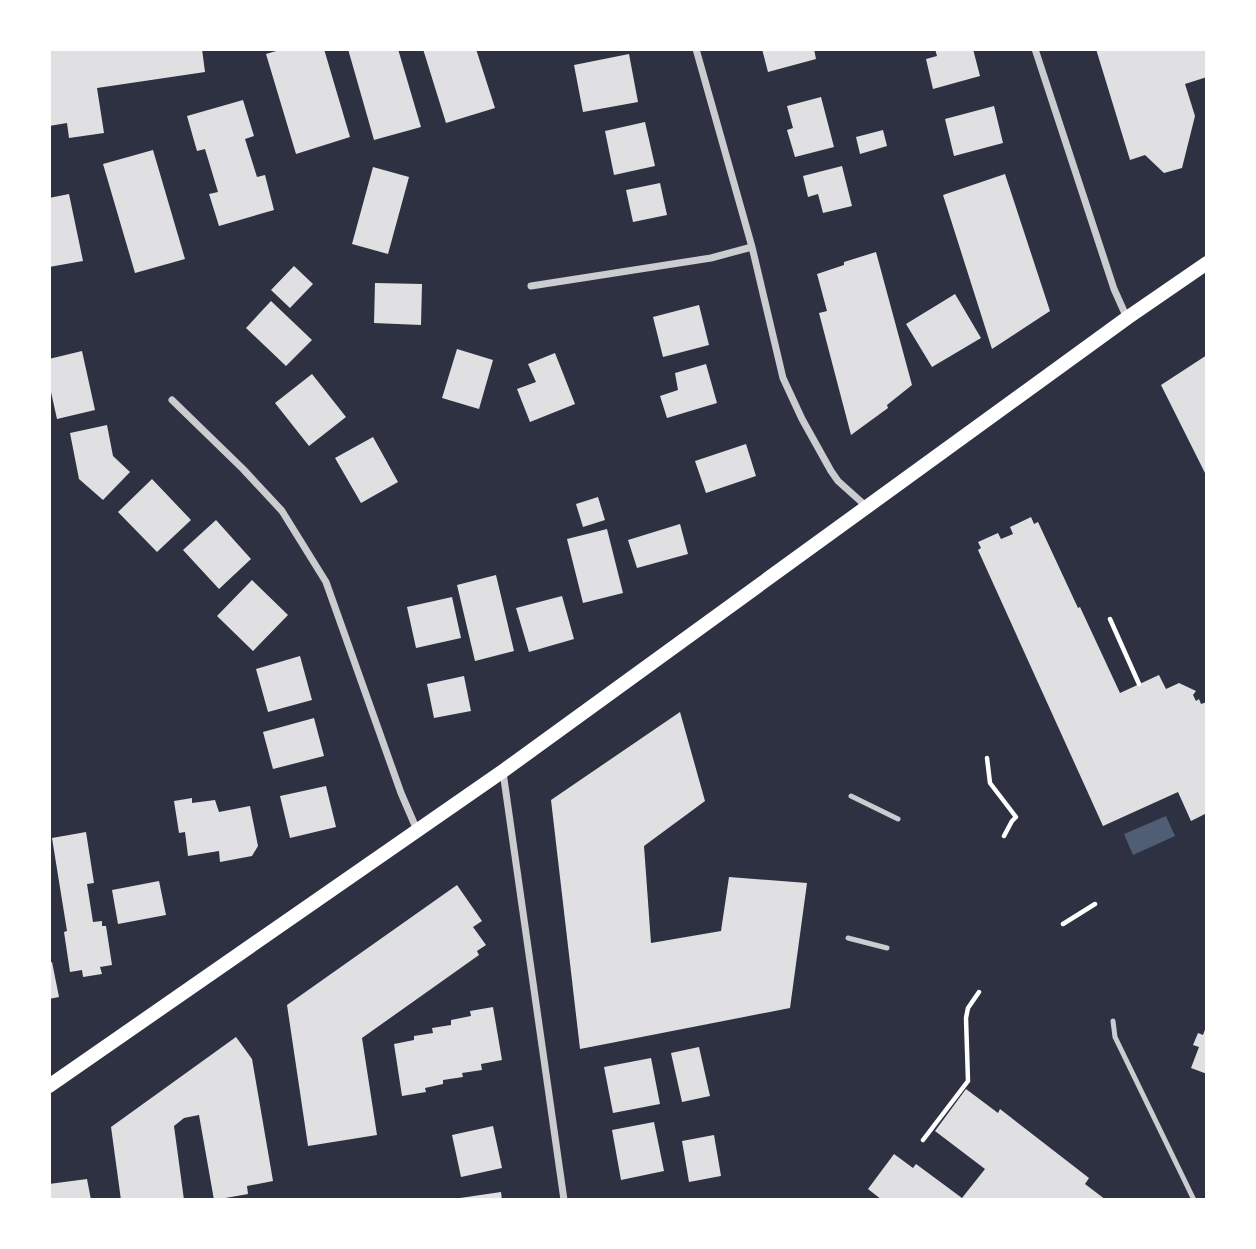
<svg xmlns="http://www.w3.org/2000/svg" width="1256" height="1249" viewBox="0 0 1256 1249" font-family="'Noto Serif',serif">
<rect width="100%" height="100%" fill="#2d3142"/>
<path fill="#4f5d75" d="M1166,816l9,20 -42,19 -9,-21z"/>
<path fill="#e0e0e3" d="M49,49h153l3,23 -108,16 7,45 -35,5 -2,-15 -18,3z
M283,49h41l26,88 -54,17 -30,-100z
M348,49h50l23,78 -47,13z
M423,49h53l19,59 -49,15z
M762,49h52l2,10 -48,13z
M935,49h23l1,1 14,-1 7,27 -47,13 -7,-30 11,-3z
M1096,49h111v28l-22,7 10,32 -13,52 -18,5 -19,-18 -15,5z
M629,54l9,48 -55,10 -9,-47z
M821,97l13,50 -39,10 -8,-27 6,-2 -6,-22z
M243,100l11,36 -9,3 12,38 8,-2 9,35 -55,16 -10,-32 9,-2 -13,-43 -8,2 -10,-35z
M994,106l9,37 -49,13 -9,-37z
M645,122l10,44 -41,9 -9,-44z
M883,130l4,16 -27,8 -4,-17z
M153,150l32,109 -50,14 -32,-109z
M842,166l10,40 -29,7 -5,-19 -10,3 -5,-21z
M373,167l36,10 -21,77 -36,-10z
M1005,174l45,137 -58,38 -49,-154z
M660,183l7,32 -34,7 -7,-32z
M69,194l14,67 -34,6v-69z
M876,252l36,133 -25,20 1,3 -37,27 -32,-122 8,-2 -10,-37 27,-9v-3z
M294,266l19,18 -23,24 -19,-18z
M375,283l47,1 -1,41 -47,-2z
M955,294l26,44 -49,29 -26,-43z
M271,301l41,39 -26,26 -40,-38z
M699,305l10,40 -46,12 -10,-40z
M457,349l36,11 -14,49 -37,-11z
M82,351l13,59 -38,9 -8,-36v-24z
M555,353l20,51 -45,18 -13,-33 19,-7 -8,-18z
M1207,355v122l-46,-92z
M706,364l11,39 -50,15 -7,-22 18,-6 -3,-17z
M312,374l34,43 -37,29 -34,-43z
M107,425l6,31 17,16 -27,28 -24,-21 -9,-46z
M373,437l25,45 -37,21 -26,-45z
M746,444l10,32 -50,17 -11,-32z
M152,479l39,41 -34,32 -39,-40z
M598,497l7,23 -22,7 -7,-23z
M1031,517l3,7 4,-2 40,86 2,-1 40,86 39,-18 7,14 13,-6 17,8 -3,4 3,6 3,-2 2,5 6,-2v111l-16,8 -13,-29 -75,34 -125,-276 3,-2 -3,-6 20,-9 3,6 12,-5 -3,-7z
M216,520l35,39 -32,30 -36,-39z
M680,524l8,30 -51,14 -9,-28z
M607,529l16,64 -40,10 -16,-64z
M496,575l18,76 -39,10 -18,-76z
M252,580l36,35 -35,36 -36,-35z
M562,596l12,43 -45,13 -13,-44z
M452,597l9,41 -45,10 -9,-41z
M300,656l12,44 -44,12 -12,-43z
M464,676l7,35 -37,7 -7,-34z
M680,712l25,89 -61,45 7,97 70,-12 8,-54 78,6 -17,125 -210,41 -29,-249z
M314,718l10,38 -51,13 -10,-37z
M326,786l10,41 -46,11 -10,-42z
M192,798v5l23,-3 4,12 31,-6 8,40 -6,10 -32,6 -1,-11 -31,5 -3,-24 -6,1 -5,-32z
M86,832l8,51 -7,1 6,38 9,-1v5h4l6,39 -12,2 2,7 -19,3 -1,-7 -12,2 -6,-40 3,-1 -15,-93z
M159,881l7,34 -48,9 -6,-34z
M457,885l25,36 -9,6 13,18 -9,6 2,4 -117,83 15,97 -69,11 -21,-141z
M52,962l7,35 -10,2v-36z
M493,1007l9,53 -21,4 1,6 -20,3 1,4 -20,3v4l-18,4 1,4 -24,4 -8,-52 20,-4v-4l19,-3 -1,-5 19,-3v-5l20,-4 -1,-5z
M1207,1024v50l-16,-6 8,-21 -6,-2 5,-12 5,2z
M236,1037l16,22 21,122 -26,5 1,8 -34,6 -15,-85 -15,3 -10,8 10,74h-63l-10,-73z
M699,1047l11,49 -28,6 -11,-49z
M651,1058l9,46 -47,9 -9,-46z
M966,1089l32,24 2,-4 89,69 -4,6 21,16h-224l-14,-11 26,-35 19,14 3,-4 46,34 23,-29 -50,-38z
M654,1122l10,49 -43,9 -9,-50z
M493,1126l9,42 -41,9 -9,-42z
M714,1135l7,41 -32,6 -7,-41z
M87,1179l4,21h-42v-16z
M501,1192l1,8h-42v-2z"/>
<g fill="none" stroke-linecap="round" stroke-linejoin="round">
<path stroke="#fff" stroke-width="4.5" d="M1110,619l29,65
M987,758l3,25 26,34 -4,4 -8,15
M1063,924l32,-20
M923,1140l45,-59 -2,-63 2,-10 11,-16"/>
<path stroke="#caccd0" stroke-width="5" d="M851,796l47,23
M848,938l39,10
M1113,1021l2,16 79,163"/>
<path stroke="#caccd0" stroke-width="7" d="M696,49l56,198 31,131 19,41 29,52 7,10 29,26
M1035,49l79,240 13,29
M531,286l180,-28 41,-11
M172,400l71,69 39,42 44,71 75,211 16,37
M503,772l61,428"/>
<path stroke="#fff" stroke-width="14" d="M49,1086l454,-315 624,-453 80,-55"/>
</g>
<rect width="1256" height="1249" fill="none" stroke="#ffffff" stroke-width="102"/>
</svg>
